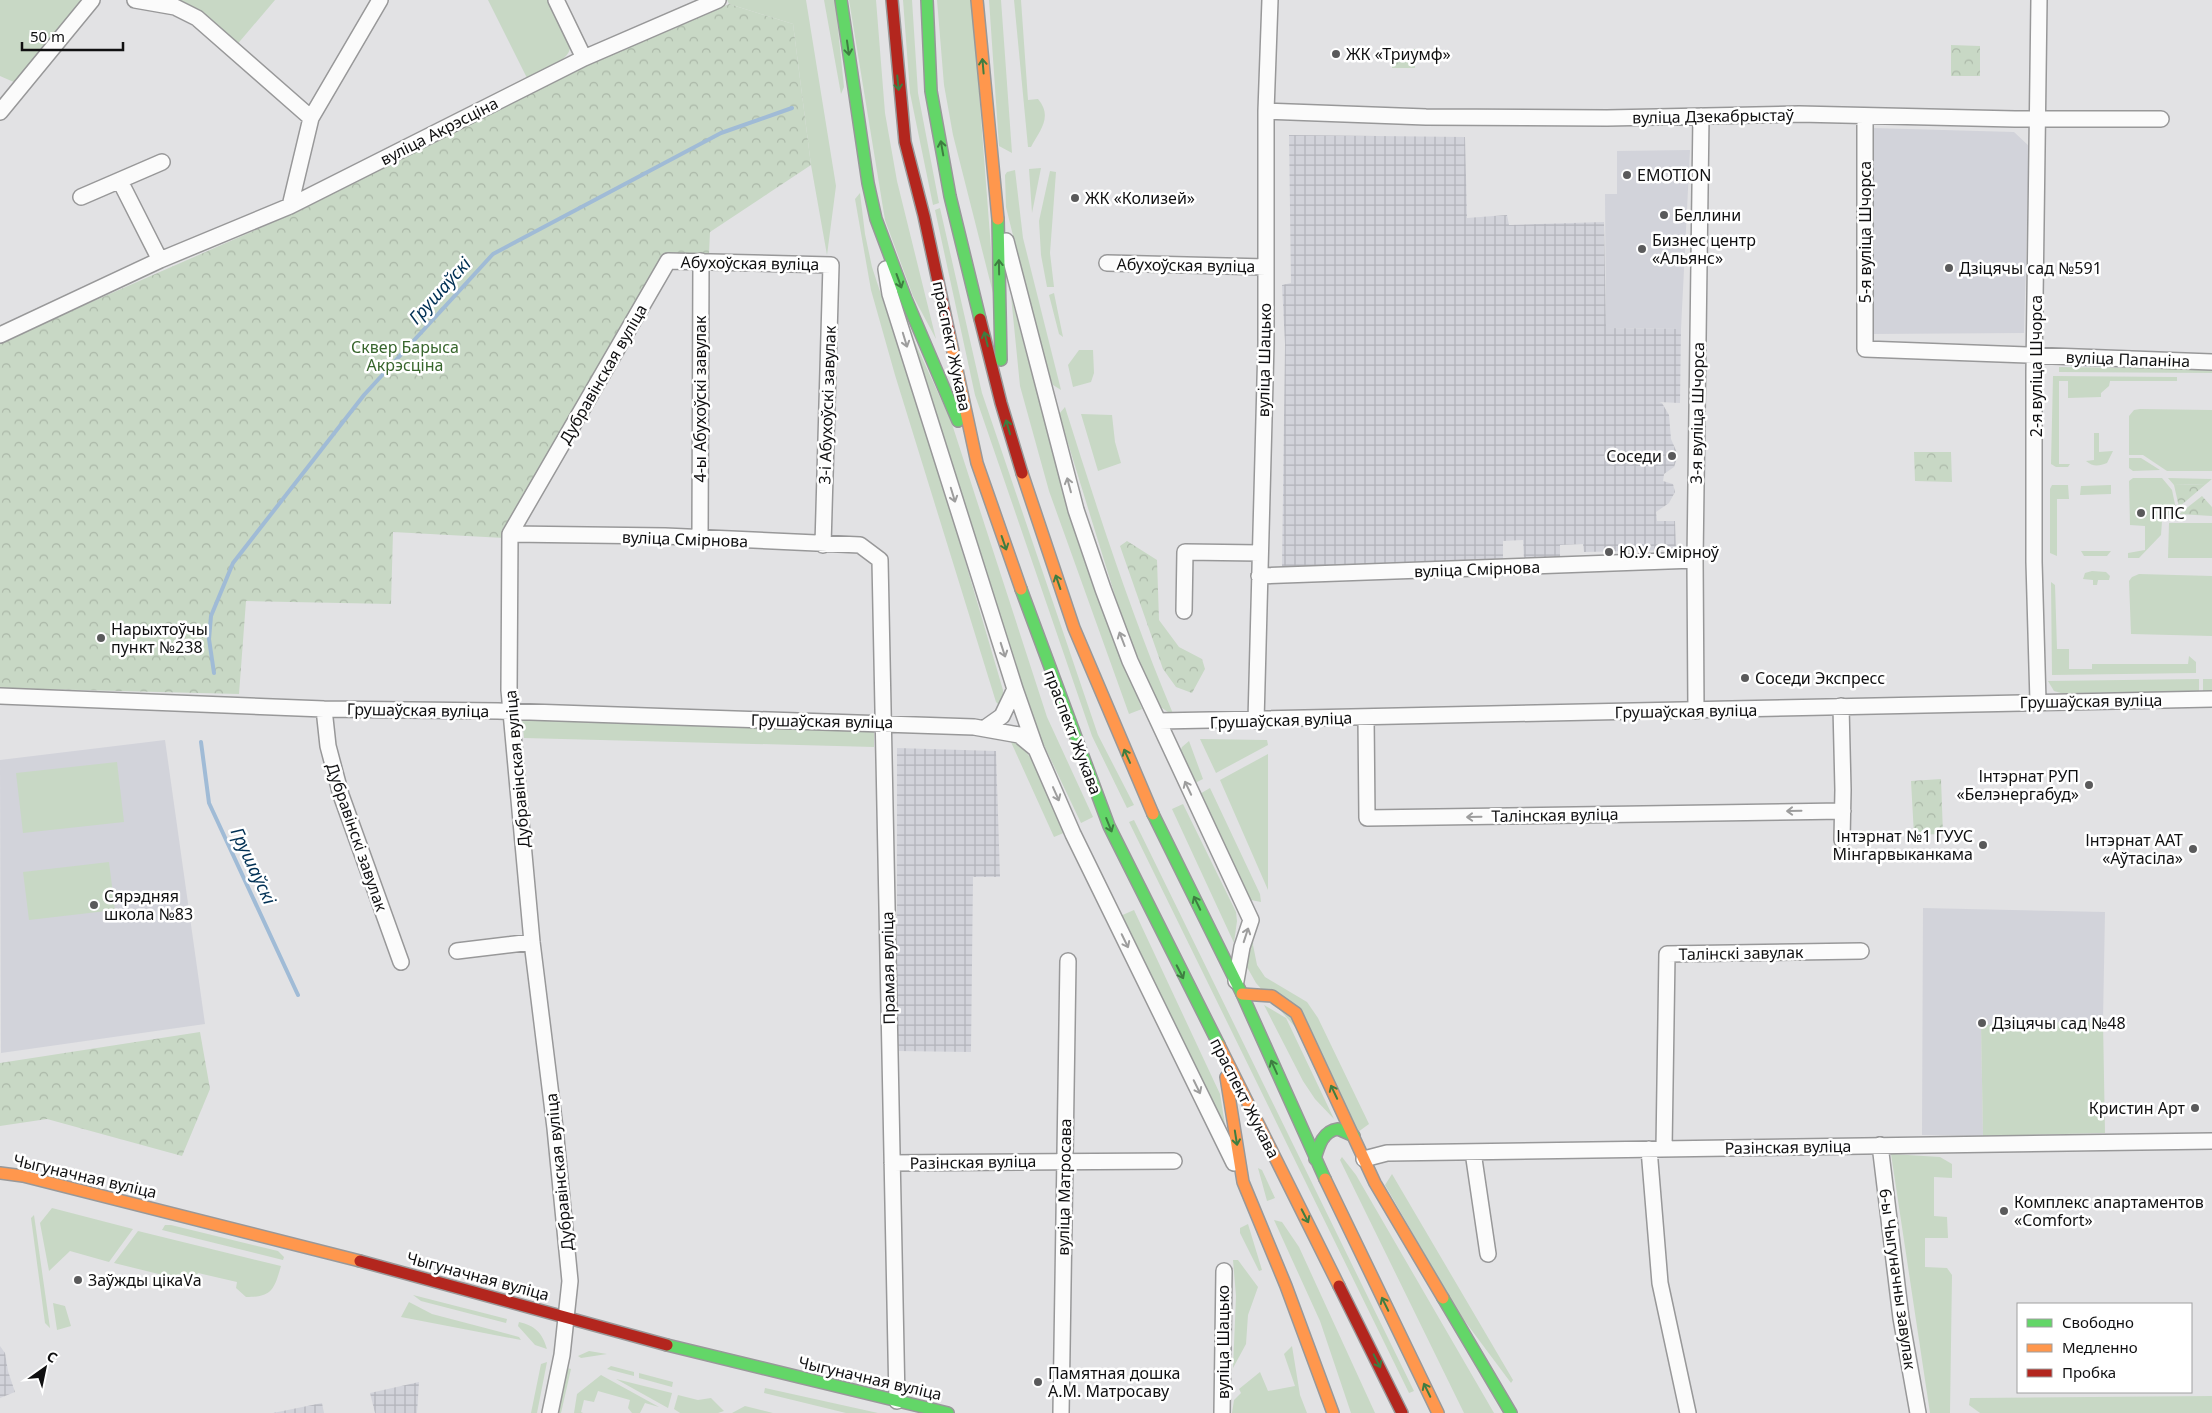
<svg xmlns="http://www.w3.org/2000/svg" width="2212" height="1413" viewBox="0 0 2212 1413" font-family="'Noto Sans',sans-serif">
<defs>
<pattern id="industrial-grid" width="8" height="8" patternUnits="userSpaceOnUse" patternTransform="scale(1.25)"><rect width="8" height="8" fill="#d2d3da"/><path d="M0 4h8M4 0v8" fill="none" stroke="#b3b4ba"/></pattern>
<pattern id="forest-crowns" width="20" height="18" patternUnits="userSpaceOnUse" patternTransform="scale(1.25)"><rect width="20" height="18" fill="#c8d8c5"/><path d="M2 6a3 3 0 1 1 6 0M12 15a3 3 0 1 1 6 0" fill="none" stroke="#abb8a8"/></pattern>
</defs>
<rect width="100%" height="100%" fill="#e2e2e4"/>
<path fill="#d2d3da" d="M1872,128l142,4 15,14 -5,187 -152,1z
M1690,150l-9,179 -75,-1 -1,-134h12v-43z
M165,740l40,284 -204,29 -1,-293z
M1923,908l182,4 -2,109 -122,4 2,111 -61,-1z"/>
<path fill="url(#industrial-grid)" d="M1289,135l176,2 2,81 40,-3 2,10 95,-3 2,106 75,1 -1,74 -21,-1 3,1 7,12 2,24 7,16 -4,12 -10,7 -1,7 10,3 2,8 -6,11 -13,9 1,9h18l1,29 -92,2 -1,-8 -23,1v15h-36l-1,-20 -20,1v21l-221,6 3,-224 -3,-59 9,-2z
M897,748l99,3 4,126h-27l-2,175 -73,-1v-3h-4l-1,-104 4,-1z
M0,1346l5,7 3,18 7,21 -15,6z
M419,1382l-2,31h-42l-5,-20z
M322,1403l2,10h-51z"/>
<path fill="#c8d8c5" d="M0,0h84l-68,83 -16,-7z
M165,0h110l-40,47z
M488,0h62c27,54 33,50 -22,80z
M727,0h79l30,186 -9,69 -16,-90 -18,-141 -64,-20z
M824,0h11l9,87 -3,7z
M849,0h27l9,113 12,68 39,158 -23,-43 -28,-76z
M903,0h9l6,93 21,110 -6,2 -23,-112z
M937,0h35l23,301 -42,-166 -9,-50z
M989,0h12l11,153 -13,-7z
M1014,0h7l7,100 10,-1c15,18 2,31 -7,48h-3z
M1041,168l-9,45 -3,-44z
M1015,170l8,68 38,152 -8,-5 -9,-23 -38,-155 -1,-32 2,-3z
M1050,171l6,1 -6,81 4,34h-7l-6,-32 -2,-34z
M860,193l5,41 7,33 67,205 64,218v8l-4,7 -3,-3 -101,-327 -24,-85 -16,-91z
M940,208l42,185 116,342 36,70 -7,3 -35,-72 -117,-341 -40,-185z
M1054,293l9,44 -4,-3 -10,-39z
M1011,296l48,180 25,84 58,149 -13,5 -80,-223 -29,-105z
M906,323l45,98 96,296 46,100 -12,6 -50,-105z
M1079,350h14l1,23 -3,9 -18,5 -5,-22z
M2059,367l153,2v4l-153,-1z
M2053,376l124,1v4h-67l-1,5 -8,7v4l-33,1v-17h-9v83h11l-2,3h-12l-5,-3z
M1065,407c33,105 66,207 109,309l-15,-10 -35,-81 -65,-211z
M2140,409l72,1v61h-45l-24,-16h-14v-39l5,-6z
M1081,414l31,1 3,27 6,21 -23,8z
M2094,433h5v19l14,-1 -6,12c-8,3 -14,4 -21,-2l8,-1z
M2129,458h12l19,12 -27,1 -4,-3z
M2133,478h29l10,12 4,19 -14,12 -1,14 -22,23h-11v-5l17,-3v-24l-15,-1 -1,-44z
M2168,478l44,1 -6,5 -32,1z
M2052,485h16l1,14h-12v57l-7,-3v-64z
M2111,485v9l-31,1 1,-9z
M2169,523h43v35h-44z
M2081,551h30l-4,5h-23z
M2092,571l14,1 4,4 -1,4h-11l-1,5h-4v-5l-10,-1 2,-6z
M2139,574l73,2v60l-81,-2 -2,-53 3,-4z
M2051,582l4,3 2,64h12v20h23v-5h96l1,-8 7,6v11l-144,2z
M2199,679v13l-138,1 -7,-2 -6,-10z
M2203,679h9v13h-9z
M522,718l352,11v18l-350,-9z
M1200,739l67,1 1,5 -52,28z
M1189,741l14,38 -8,4 -15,-31 2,-5z
M1011,742c22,2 46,70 55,90l-12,5z
M1268,754v136l-48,-110z
M117,762l7,60 -101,11 -7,-60z
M1210,788l50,106 1,8 -10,-2 -3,-5 -50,-100z
M1183,804l53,108 1,9 -3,22 -62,-134z
M1134,820l280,571 -5,2 -280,-571z
M109,862l6,48 -86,10 -6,-48z
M1134,910l86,184 7,43 -109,-220z
M1254,920l-1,25 4,20 8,12 42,25 11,16 51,106 -11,8 -37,-76 -65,-73 -13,-23z
M1264,1005l22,13 48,101 -19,-20 -12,-18z
M2103,1021l2,112 -122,3 -2,-111z
M1891,1154l49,3 12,7v14l-18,-1v39l13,1 1,21h-23v29l22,1 5,7 -2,138h-20z
M1342,1157l14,18 138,238h-30l-124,-253z
M1258,1168l4,2 13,28 -8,3z
M1392,1174l121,206 -2,3 -53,-71 -73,-127z
M52,1208l81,21 -24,33 -39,-11 -21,20 -9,-48z
M34,1215l16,113 -5,-5 -14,-105z
M1274,1220l8,2 17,25 76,166h-24l-31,-92z
M1248,1224l14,46 -3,1 -19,-38v-5z
M165,1225h6l107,26 6,6 -1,3 -121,-30z
M138,1231l143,35c-7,24 -9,31 -35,31l-10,-9 1,-6 -39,-9 -3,6 -8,2 -73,-18z
M1233,1260h5l20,27 -10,28 -2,29 -13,24 3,-72z
M413,1295l94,24 -1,4 -85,-22z
M409,1302l23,12 87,23 2,3 -120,-23z
M53,1303l12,3 6,20 -14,4z
M519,1322c16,4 23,10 28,27l-12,-4 -17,-19z
M1292,1346l8,49 7,18h-75l2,-13 7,-7 -2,-4 21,-17 8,19 27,-5 -11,-32z
M589,1351l18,3 -26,4 -3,-2z
M547,1362l-10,51h-6l10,-49z
M611,1366l23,6v4l-27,-7z
M567,1368l4,1 -10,44h-3z
M639,1373l34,9 -1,5 -33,-9z
M601,1375l58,32 -14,-4 -5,10h-8l-4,-5 2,-8 -32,-9 -4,11 -10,-2 -3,12 2,1h-9l3,-19z
M616,1379l56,14 -4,15z
M765,1388l9,2 104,23h-32l-82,-20z
M678,1395l20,5 13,-2 13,13 -6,2h-38l-6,-4z
M2212,1396v17h-232l-11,-8 1,-7z
M745,1406l28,7h-41z"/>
<path fill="url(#forest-crowns)" d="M729,4l64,20 18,141 -101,67 -1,22 -43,1 -162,283 -111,-6 -2,72 -145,-3 -7,93 -239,-6v-346l299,-131 284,-145z
M1951,45l29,1v30h-29z
M1392,49h23v19h-23z
M1914,452h37l1,30 -37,-1z
M2206,484l-27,23 -5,-22z
M2202,496l10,11v9l-33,-2z
M1127,541l30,19 2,60 20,27 23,12 3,10 -13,24 -16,-6 -13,-18 -43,-123z
M1941,779l2,55 -29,1 -3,-54z
M200,1032l10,57 -28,67 -135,-37 -47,7v-63z"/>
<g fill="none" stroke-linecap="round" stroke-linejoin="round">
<path stroke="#a0bbd6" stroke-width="4" d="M214,673l-5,-34 2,-23 22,-53 131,-168 129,-141 228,-121 71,-25
M201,742l8,61 89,192"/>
<defs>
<path id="street" d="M135,0l40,7 22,11 114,100 -21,88
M556,0l28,58
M1266,111l160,6 181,1 192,-4 216,5h146
M0,112l92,-112
M1865,116v233l347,13
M311,118l69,-118
M120,181l40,79
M81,197l81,-35
M1006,241l70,269 27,79 27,72 121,259 -9,27 -6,34
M1107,263l159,4
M886,269l4,25 125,395 21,60 37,85 161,329
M0,335l160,-75 130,-54 294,-148 134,-58
M510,534l155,2 195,9 20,15 17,841
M700,538l1,-277
M1259,576l436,-16
M1184,611l1,-59 75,1
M0,696l324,13 174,2 476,16 45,8 17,14
M2038,702l-4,-140v-190l5,-372
M1841,706l2,84 -1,50
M324,709l4,37 13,49 60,167
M1696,711l-1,-151 6,-444
M1366,717l1,101 476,-7
M1159,721l1053,-22
M1256,721l10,-378v-232l4,-111
M985,728l17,-12 13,-27
M457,951l75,-9
M1880,1145l21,173 17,95
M1649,1149l11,134 28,130
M1664,1149l3,-195 194,-3
M1473,1152l15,102
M1364,1159l23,-6 825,-12
M892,1163l282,-2
M550,1413l12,-58 8,-74 -15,-153 -23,-186 -23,-252 1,-156 158,-273 163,4 -8,280
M1061,1413l7,-452
M1222,1413l2,-142"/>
<path id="fast" d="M841,0l27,183 8,36 30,80 52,122
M927,0l4,91 19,105 30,123
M998,219l3,141
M1021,589l88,237 110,219
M1153,814l89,180 83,185
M1315,1159c4,-14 8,-28 23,-30l16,7
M1443,1298l68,115
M667,1345l281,68"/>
<path id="slow" d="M977,0l21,219
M949,333l28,130 44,126
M1022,473l52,155 79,186
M1242,994l30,2 24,17 79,170 68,115
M1219,1045l120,241
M1226,1077l17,105 43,104 47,127
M0,1173l23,3 337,85
M1325,1179l113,234"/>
<path id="jam" d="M892,0l13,142 19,74 25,117
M980,319l21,84 21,70
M360,1261l307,84
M1339,1286l63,127"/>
</defs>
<use href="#street" stroke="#989899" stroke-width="18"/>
<use href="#fast" stroke="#989899" stroke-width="14"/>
<use href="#slow" stroke="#989899" stroke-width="14"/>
<use href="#jam" stroke="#989899" stroke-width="14"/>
<use href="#street" stroke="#fbfbfb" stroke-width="15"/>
<use href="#fast" stroke="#63d668" stroke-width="11"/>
<use href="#slow" stroke="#ff974d" stroke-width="11"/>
<use href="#jam" stroke="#b3261e" stroke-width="11"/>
</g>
<defs><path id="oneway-shaft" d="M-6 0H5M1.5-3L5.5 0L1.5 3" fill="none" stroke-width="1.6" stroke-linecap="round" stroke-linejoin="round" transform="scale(1.25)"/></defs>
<g stroke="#3e7d41">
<use href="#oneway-shaft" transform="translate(848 48) rotate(82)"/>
<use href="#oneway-shaft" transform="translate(983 66) rotate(-95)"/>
<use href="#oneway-shaft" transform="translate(898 83) rotate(84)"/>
<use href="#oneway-shaft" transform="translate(942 148) rotate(-100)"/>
<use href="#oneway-shaft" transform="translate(999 267) rotate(-91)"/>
<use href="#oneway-shaft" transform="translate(899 281) rotate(70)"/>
<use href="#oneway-shaft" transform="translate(986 339) rotate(-104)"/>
<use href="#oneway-shaft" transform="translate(1008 427) rotate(-106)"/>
<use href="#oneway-shaft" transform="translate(1004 543) rotate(71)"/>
<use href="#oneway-shaft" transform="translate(1058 582) rotate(-109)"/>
<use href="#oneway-shaft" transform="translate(1127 756) rotate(-114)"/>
<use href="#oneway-shaft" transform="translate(1109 825) rotate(68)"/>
<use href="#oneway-shaft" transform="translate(1197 903) rotate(-116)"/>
<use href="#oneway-shaft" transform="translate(1180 972) rotate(63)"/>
<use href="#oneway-shaft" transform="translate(1274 1067) rotate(-114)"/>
<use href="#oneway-shaft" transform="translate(1334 1092) rotate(-115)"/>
<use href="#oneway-shaft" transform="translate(1236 1138) rotate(81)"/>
<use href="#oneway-shaft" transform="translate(1305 1216) rotate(63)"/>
<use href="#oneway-shaft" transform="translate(1385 1304) rotate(-116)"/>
<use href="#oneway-shaft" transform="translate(1377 1361) rotate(63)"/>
<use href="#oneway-shaft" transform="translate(1427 1390) rotate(-116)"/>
</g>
<g stroke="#9d9d9d">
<use href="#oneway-shaft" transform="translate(905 340) rotate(73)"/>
<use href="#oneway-shaft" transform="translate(1069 485) rotate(-105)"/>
<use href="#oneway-shaft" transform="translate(953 495) rotate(73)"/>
<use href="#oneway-shaft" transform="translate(1122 639) rotate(-111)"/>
<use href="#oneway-shaft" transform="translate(1003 650) rotate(72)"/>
<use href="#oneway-shaft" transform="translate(1188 788) rotate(-115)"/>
<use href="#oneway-shaft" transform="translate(1056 794) rotate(66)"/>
<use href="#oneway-shaft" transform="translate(1794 811) rotate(179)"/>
<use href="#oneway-shaft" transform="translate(1474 817) rotate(179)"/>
<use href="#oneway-shaft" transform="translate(1246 935) rotate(-72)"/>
<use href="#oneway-shaft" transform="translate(1125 941) rotate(64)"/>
<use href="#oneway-shaft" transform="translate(1197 1087) rotate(64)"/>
</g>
<g fill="#5a5a5b" stroke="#fff" stroke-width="2">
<circle cx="1336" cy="54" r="5"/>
<circle cx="1627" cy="175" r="5"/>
<circle cx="1075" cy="198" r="5"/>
<circle cx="1664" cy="215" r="5"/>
<circle cx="1642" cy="249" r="5"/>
<circle cx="1949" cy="268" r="5"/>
<circle cx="1672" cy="456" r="5"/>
<circle cx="2141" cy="513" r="5"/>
<circle cx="1609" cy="552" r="5"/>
<circle cx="101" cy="638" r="5"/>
<circle cx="1745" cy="678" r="5"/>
<circle cx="2089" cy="785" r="5"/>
<circle cx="1983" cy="845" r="5"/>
<circle cx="2193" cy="849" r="5"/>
<circle cx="94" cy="905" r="5"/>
<circle cx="1982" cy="1023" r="5"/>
<circle cx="2195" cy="1108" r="5"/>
<circle cx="2004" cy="1211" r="5"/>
<circle cx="78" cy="1280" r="5"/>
<circle cx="1038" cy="1382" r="5"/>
</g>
<g text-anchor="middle" stroke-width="5" stroke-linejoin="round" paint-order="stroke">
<g font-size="16" fill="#101011" stroke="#fff" text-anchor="start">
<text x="1346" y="60">ЖК «Триумф»</text>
<text x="1637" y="181">EMOTION</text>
<text x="1085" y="204">ЖК «Колизей»</text>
<text x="1674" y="221">Беллини</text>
<text x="1652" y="246">Бизнес центр<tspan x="1652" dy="18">«Альянс»</tspan></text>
<text x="1959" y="274">Дзіцячы сад №591</text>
<text x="1662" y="462" text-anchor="end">Соседи</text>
<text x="2151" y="519">ППС</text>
<text x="1619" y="558">Ю.У. Смірноў</text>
<text x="111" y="635">Нарыхтоўчы<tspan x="111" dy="18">пункт №238</tspan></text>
<text x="1755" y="684">Соседи Экспресс</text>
<text x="2079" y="782" text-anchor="end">Інтэрнат РУП<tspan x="2079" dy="18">«Белэнергабуд»</tspan></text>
<text x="1973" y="842" text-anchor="end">Інтэрнат №1 ГУУС<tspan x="1973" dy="18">Мінгарвыканкама</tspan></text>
<text x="2183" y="846" text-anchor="end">Інтэрнат ААТ<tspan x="2183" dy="18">«Аўтасіла»</tspan></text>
<text x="104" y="902">Сярэдняя<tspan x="104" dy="18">школа №83</tspan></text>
<text x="1992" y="1029">Дзіцячы сад №48</text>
<text x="2185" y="1114" text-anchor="end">Кристин Арт</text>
<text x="2014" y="1208">Комплекс апартаментов<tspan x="2014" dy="18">«Comfort»</tspan></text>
<text x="88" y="1286">Заўжды цікаVа</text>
<text x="1048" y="1379">Памятная дошка<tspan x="1048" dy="18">А.М. Матросаву</tspan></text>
</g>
<g font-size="16" fill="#101011" stroke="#fff">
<text transform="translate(1713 116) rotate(-1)" y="6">вуліца Дзекабрыстаў</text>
<text transform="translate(439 131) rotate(-27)" y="6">вуліца Акрэсціна</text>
<text transform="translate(1865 232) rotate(-90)" y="6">5-я вуліца Шчорса</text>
<text transform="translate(750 263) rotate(1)" y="6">Абухоўская вуліца</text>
<text transform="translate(1186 265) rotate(1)" y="6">Абухоўская вуліца</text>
<text transform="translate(952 346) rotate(78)" y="6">праспект Жукава</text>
<text transform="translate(2128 359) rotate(2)" y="6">вуліца Папаніна</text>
<text transform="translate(1264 360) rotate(-89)" y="6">вуліца Шацько</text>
<text transform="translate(2036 366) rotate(-90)" y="6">2-я вуліца Шчорса</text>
<text transform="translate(603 374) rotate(-60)" y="6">Дубравінская вуліца</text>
<text transform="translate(700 399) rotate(-90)" y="6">4-ы Абухоўскі завулак</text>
<text transform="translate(827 405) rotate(-88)" y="6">3-і Абухоўскі завулак</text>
<text transform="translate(1697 413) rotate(-89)" y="6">3-я вуліца Шчорса</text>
<text transform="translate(685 539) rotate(2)" y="6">вуліца Смірнова</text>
<text transform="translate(1477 569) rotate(-2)" y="6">вуліца Смірнова</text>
<text transform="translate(2091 701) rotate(-1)" y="6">Грушаўская вуліца</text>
<text transform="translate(418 710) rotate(1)" y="6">Грушаўская вуліца</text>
<text transform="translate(1686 711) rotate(-1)" y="6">Грушаўская вуліца</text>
<text transform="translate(1281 720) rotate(-2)" y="6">Грушаўская вуліца</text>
<text transform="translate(822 721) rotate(1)" y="6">Грушаўская вуліца</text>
<text transform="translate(1073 732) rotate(69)" y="6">праспект Жукава</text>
<text transform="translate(517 769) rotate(-95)" y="6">Дубравінская вуліца</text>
<text transform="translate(1555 815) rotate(-1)" y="6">Талінская вуліца</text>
<text transform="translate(357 837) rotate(71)" y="6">Дубравінскі завулак</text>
<text transform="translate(1741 953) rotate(-1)" y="6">Талінскі завулак</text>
<text transform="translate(888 968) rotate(-91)" y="6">Прамая вуліца</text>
<text transform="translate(1245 1098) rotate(63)" y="6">праспект Жукава</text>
<text transform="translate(1788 1147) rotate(-1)" y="6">Разінская вуліца</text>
<text transform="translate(973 1162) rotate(-1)" y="6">Разінская вуліца</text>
<text transform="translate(559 1172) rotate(-96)" y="6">Дубравінская вуліца</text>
<text transform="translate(85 1176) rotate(13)" y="6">Чыгуначная вуліца</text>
<text transform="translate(1064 1187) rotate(-89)" y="6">вуліца Матросава</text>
<text transform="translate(478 1276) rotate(15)" y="6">Чыгуначная вуліца</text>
<text transform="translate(1898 1279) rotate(82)" y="6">6-ы Чыгуначны завулак</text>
<text transform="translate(1223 1342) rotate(-90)" y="6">вуліца Шацько</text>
<text transform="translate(870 1378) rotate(13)" y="6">Чыгуначная вуліца</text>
</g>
<g font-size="16" fill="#37652c" stroke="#fff">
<text x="405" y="353">Сквер Барыса<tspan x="405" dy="18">Акрэсціна</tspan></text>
</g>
<g font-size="18" font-style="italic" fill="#013054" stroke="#fff">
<text transform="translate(440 291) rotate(-48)" y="6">Грушаўскі</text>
<text transform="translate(253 866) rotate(65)" y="6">Грушаўскі</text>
</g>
</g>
<rect x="2017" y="1303" width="175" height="90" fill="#ffffff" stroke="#9f9fa0"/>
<rect x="2027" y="1319" width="25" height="8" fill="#63d668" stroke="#9f9fa0"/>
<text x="2062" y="1328" font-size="15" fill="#101011">Свободно</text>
<rect x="2027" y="1344" width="25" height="8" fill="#ff974d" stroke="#9f9fa0"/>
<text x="2062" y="1353" font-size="15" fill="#101011">Медленно</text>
<rect x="2027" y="1369" width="25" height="8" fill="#b3261e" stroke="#9f9fa0"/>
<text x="2062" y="1378" font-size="15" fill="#101011">Пробка</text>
<g transform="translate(45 1368) rotate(33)" stroke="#ffffff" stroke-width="4" paint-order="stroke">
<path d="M0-4L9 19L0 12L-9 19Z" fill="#101011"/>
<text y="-8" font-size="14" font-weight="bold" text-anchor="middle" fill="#101011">С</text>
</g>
<path d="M22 42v8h101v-8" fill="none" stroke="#101011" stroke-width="2.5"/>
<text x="30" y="42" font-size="15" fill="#101011" stroke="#ffffff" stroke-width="4" paint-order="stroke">50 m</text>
</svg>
